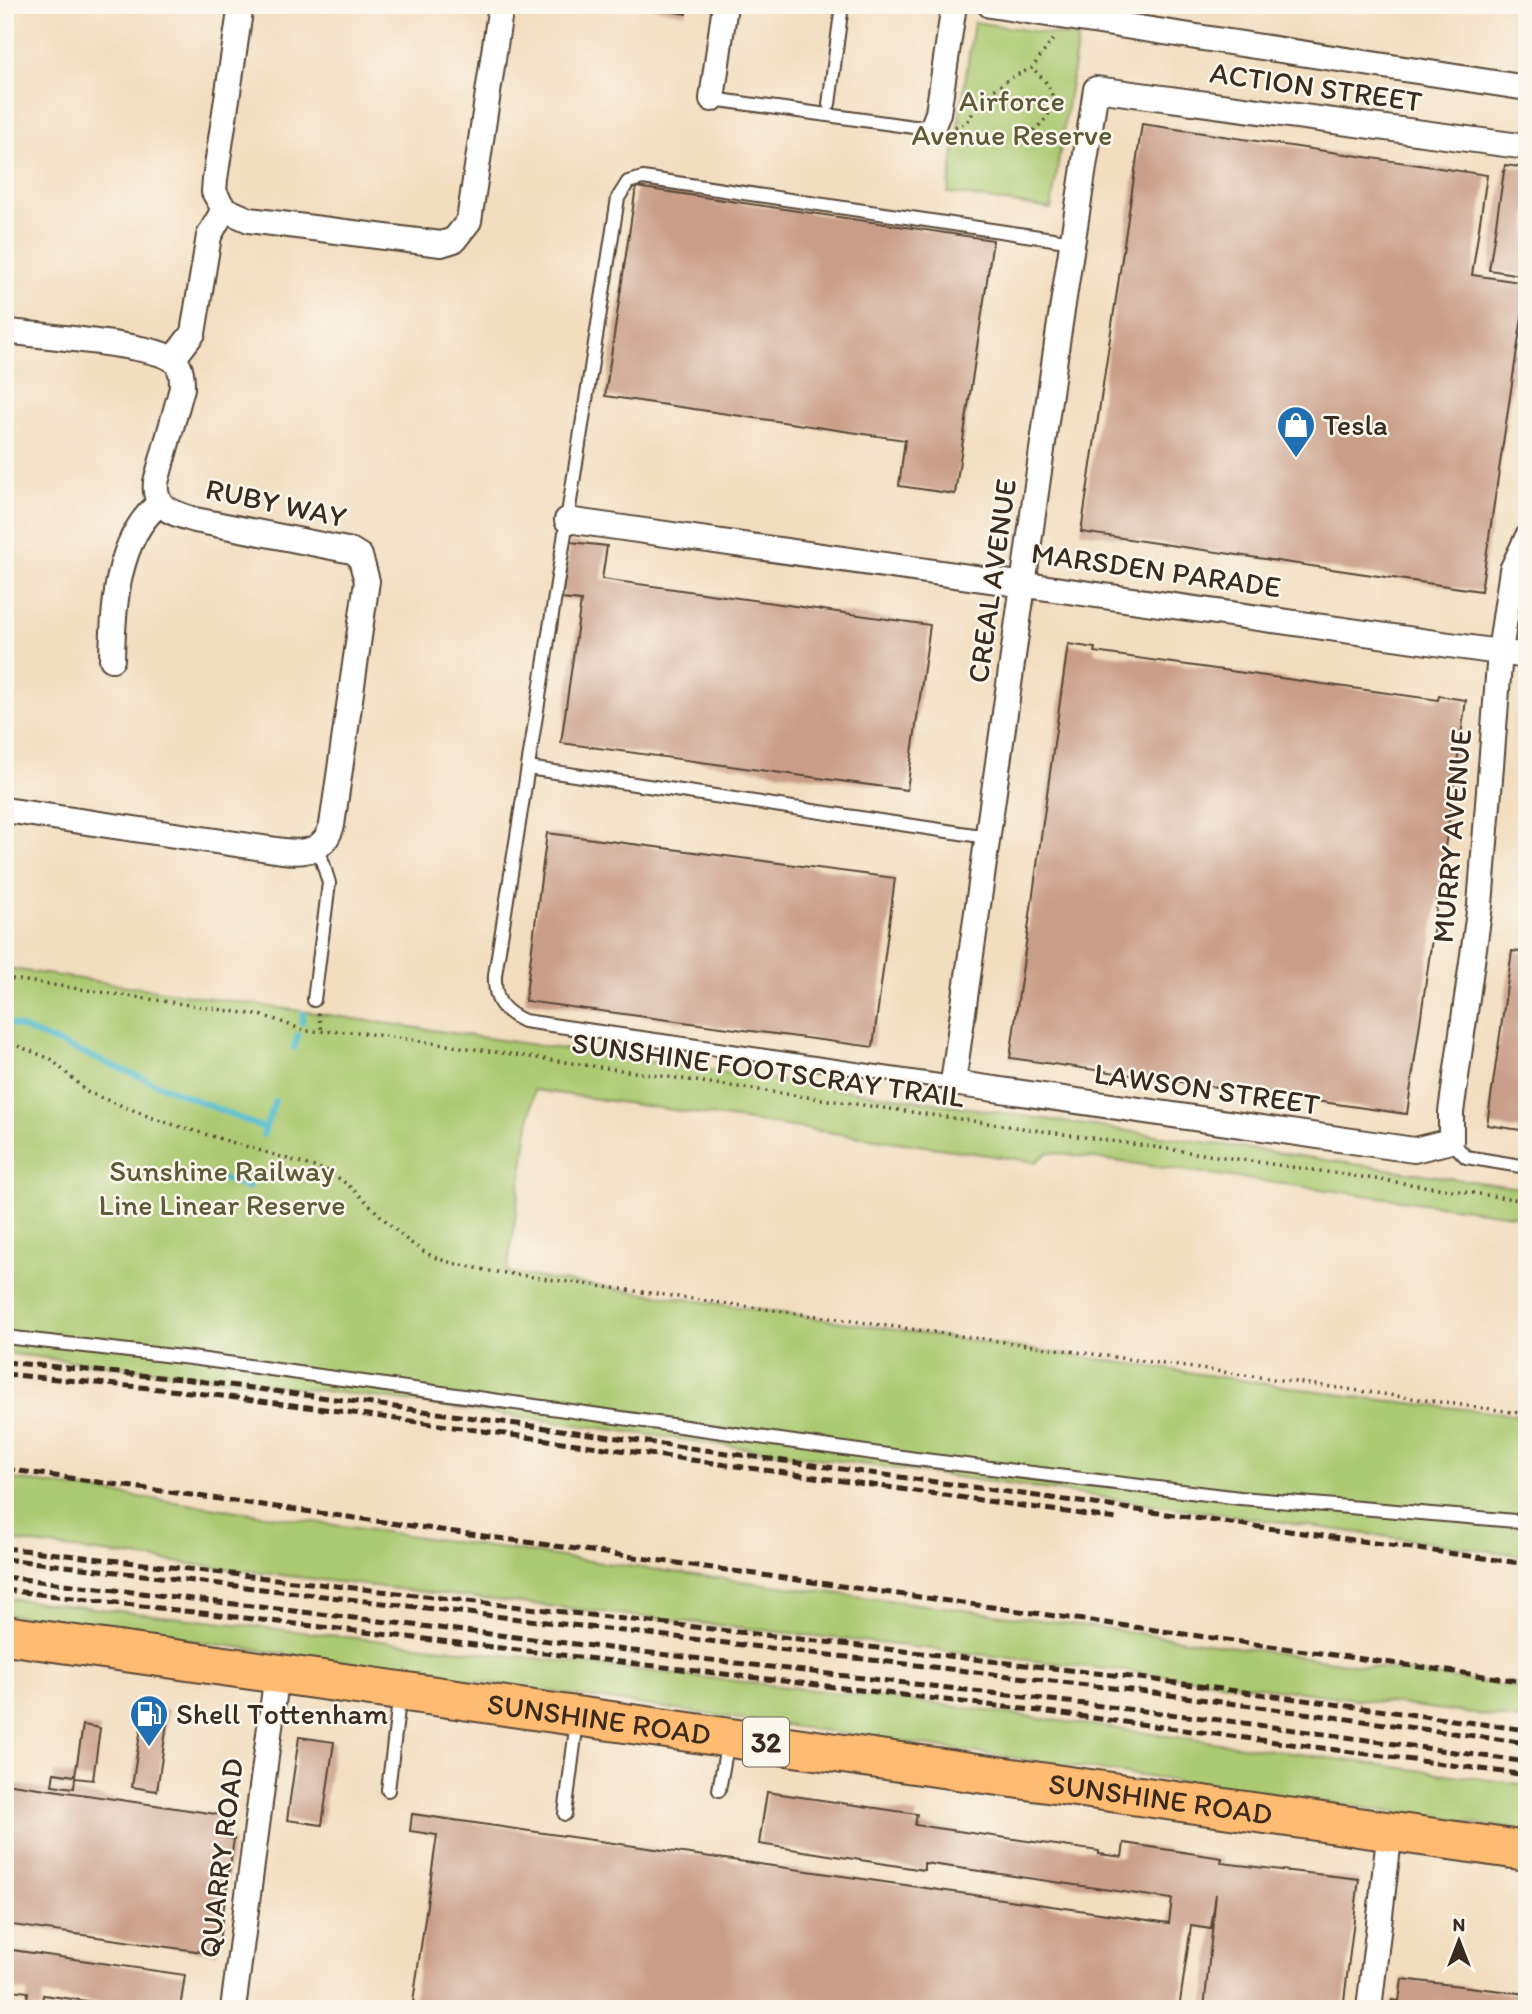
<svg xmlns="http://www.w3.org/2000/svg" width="1532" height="2014" viewBox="0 0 1532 2014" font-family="Itim,sans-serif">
<rect width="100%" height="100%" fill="#fbf7ec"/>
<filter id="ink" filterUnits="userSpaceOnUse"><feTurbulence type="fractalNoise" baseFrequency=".0143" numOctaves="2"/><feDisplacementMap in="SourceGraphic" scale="14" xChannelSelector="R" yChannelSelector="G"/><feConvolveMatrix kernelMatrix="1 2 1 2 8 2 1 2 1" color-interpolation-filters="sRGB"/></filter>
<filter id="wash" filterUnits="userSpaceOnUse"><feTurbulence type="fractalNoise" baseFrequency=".00686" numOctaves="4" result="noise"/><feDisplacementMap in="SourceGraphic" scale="28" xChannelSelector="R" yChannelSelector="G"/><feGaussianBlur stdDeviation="1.57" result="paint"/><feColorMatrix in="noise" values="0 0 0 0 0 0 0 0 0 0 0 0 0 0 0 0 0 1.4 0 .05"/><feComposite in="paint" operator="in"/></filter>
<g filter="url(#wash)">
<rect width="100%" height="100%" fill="#f2ddbf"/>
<path fill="#abc971" stroke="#737a48" stroke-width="2" d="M974,22l104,16 -27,171 -103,-16z
M5,968l1522,221v28l-479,-65 -12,10 -502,-72 -27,183 857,125 163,18v140l-1144,-158 -378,-45z
M5,1478l591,84 521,68 410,59v32c-506,-68 -1016,-113 -1522,-181z
M5,1598l931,106 591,81v46l-1522,-217z"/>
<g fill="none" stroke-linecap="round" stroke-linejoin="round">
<path stroke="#51bccc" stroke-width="6" d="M5,1021l261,108
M302,1023l1,-9
M294,1048l4,-13
M263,1135l12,-34
M207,1180l5,-5 36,13 4,-15"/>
</g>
<g id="blocks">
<path fill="#c99e88" d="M577,5h18v4l-18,-2z
M639,5h48l-1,9z
M1142,124l345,51 -15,100 55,8 -46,308 -400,-59z
M1505,165l22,3v108l-38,-6z
M636,187l357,53 -38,254 -56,-8 6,-46 -300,-44z
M570,542l37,4 -5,33 328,46 -23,165 -346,-47 20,-142 -19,-2z
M1068,644l27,4 -1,4 344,48 1,-4 27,4 -59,414 -397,-56z
M547,833l348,45 -22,169 -348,-46z
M1512,951l15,2v178l-40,-6z
M144,1707l25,3 -12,81 -25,-4z
M83,1725l17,3 -7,52 -18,-2 -1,10 -22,-3 2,-12 21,3z
M299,1737l35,5 -12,83 -35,-5z
M5,1783l225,33 -3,22 7,1 -17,115 -212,-30z
M767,1792l150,22 -2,11 184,26v3l23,3 2,-14 98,15 -1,5 138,16 -16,130h-139l12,-115 -5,35 -20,-3 -12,83h-767l25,-174 -27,-4 2,-17 757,109 3,-24 -248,-36v7l-165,-26z
M5,1949l180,26 -5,34h-36l-101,-14 -2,14h-15l2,-17 -23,-3z
M1402,1979l125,15v15h-137l2,-9 7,1z"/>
</g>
</g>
<g filter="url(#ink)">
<use href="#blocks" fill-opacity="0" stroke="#564536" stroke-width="2"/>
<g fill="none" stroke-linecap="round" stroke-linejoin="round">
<defs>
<path id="lane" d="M712,99l202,28 19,-1
M829,104l13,-99
M528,768l459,69
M314,1000l15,-117 -11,-36
M953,1083l-429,-62c-23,-11 -30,-21 -29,-46l123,-777 10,-16 15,-4 430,64
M1451,1141l15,16 61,10
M5,1337l186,21 725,101 324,39 287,24
M388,1790l12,-97
M719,1790l9,-50
M565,1814l12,-93"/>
<path id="street" d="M241,5l-26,174 -1,13 10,17 25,11 192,24 13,-4 15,-19 32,-216
M990,5l537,83
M712,99l13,-94
M933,126l5,-13 16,-108
M1527,147l-431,-58 -39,254 -104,740 461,67 37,-9v-29l29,-207 20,-253 12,-82 15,-32
M5,331c33,5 145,13 167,28 10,7 10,17 10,29l-26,94c-3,27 17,31 39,38l157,31 8,5 7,25 -35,244c-7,25 -25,29 -49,26l-278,-41
M173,359l20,-26 16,-97 15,-27
M567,520l960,136
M112,659c1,-52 5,-121 47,-155
M233,2009l44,-336
M1369,2009l21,-179"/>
<g id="primary">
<path id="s1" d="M5,1635l1522,216"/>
</g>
</defs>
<use href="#lane" stroke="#564536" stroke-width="16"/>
<use href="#street" stroke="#564536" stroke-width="28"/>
<use href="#primary" stroke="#564536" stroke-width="42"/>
<path stroke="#564536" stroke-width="3.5" stroke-dasharray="2 5" stroke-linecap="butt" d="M955,127l12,-5 15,-23 28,-21 22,-10 23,-31
M1028,135c30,-23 34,-41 4,-67
M5,978l260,38 41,15 51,1 1170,169
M318,1013l4,18
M5,1041l46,18 36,33 71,28 170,51c37,22 62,62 100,83 19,10 41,12 62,17l1037,143"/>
<use href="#lane" stroke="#fff" stroke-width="12"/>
<use href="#street" stroke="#fff" stroke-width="24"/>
<use href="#primary" stroke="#ffbb71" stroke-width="38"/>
<path stroke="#3b2a1e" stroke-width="5" stroke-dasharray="10 5" stroke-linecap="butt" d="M5,1362l186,18 182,24 1154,160
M5,1374l185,18 149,19 778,108
M5,1469l1522,213
M5,1548l1143,131 379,51
M5,1559l1142,133 380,51
M5,1577l1224,144 298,41
M5,1590l1035,121 487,64"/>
</g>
</g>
<defs>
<symbol id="shop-pin" viewBox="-11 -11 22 30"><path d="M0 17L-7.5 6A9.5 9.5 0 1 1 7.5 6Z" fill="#1f6fb2" stroke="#fbf7ec"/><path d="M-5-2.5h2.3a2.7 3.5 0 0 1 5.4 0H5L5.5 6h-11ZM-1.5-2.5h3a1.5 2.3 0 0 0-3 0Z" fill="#fff"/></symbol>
<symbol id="fuel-pin" viewBox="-11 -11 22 30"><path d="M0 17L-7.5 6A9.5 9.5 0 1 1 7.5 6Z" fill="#1f6fb2" stroke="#fbf7ec"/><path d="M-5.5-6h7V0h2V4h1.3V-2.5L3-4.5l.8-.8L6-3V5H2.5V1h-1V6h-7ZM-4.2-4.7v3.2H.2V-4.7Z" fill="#fff"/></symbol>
</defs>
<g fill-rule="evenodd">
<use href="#shop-pin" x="1274" y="403" width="44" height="60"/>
<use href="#fuel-pin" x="127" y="1692" width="44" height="60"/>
</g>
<g text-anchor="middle" stroke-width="5" stroke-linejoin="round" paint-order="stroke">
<rect fill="#fbf7ec" stroke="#75685c" stroke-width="2" x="743" y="1717.5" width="46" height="49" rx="5"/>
<g font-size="28" font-weight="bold" fill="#3b2a1e">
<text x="766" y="1752">32</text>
</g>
<g font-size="30" fill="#3b2a1e" stroke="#fbf7ec">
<text transform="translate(1316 87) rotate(8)" y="10">ACTION STREET</text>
<text transform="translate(276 503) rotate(12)" y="10">RUBY WAY</text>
<text transform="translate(1156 570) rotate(8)" y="10">MARSDEN PARADE</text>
<text transform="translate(992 581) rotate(-82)" y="10">CREAL AVENUE</text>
<text transform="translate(1452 836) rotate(-85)" y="10">MURRY AVENUE</text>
<text transform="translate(768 1070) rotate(8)" y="10">SUNSHINE FOOTSCRAY TRAIL</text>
<text transform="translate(1207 1089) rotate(8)" y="10">LAWSON STREET</text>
<text dy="10" stroke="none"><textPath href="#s1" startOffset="600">SUNSHINE ROAD</textPath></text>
<text dy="10" stroke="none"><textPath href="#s1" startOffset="1167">SUNSHINE ROAD</textPath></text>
<text transform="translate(221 1858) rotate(-83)" y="10">QUARRY ROAD</text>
</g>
<g font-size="30" fill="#5d5a37" stroke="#fbf7ec">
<text x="1012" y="111">Airforce<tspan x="1012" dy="34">Avenue Reserve</tspan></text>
<text x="222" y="1181">Sunshine Railway<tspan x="222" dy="34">Line Linear Reserve</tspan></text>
</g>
<g font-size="30" fill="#3b2a1e" stroke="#fbf7ec" text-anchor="start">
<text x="1323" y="435">Tesla</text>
<text x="176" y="1724">Shell Tottenham</text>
</g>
</g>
<rect width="1532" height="2014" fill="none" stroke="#fbf7ec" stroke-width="28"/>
<g transform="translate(1459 1941)" stroke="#fbf7ec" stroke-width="5" paint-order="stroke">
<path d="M0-5L12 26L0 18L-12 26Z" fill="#3b2a1e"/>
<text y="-10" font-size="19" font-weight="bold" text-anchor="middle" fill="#3b2a1e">N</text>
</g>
</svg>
